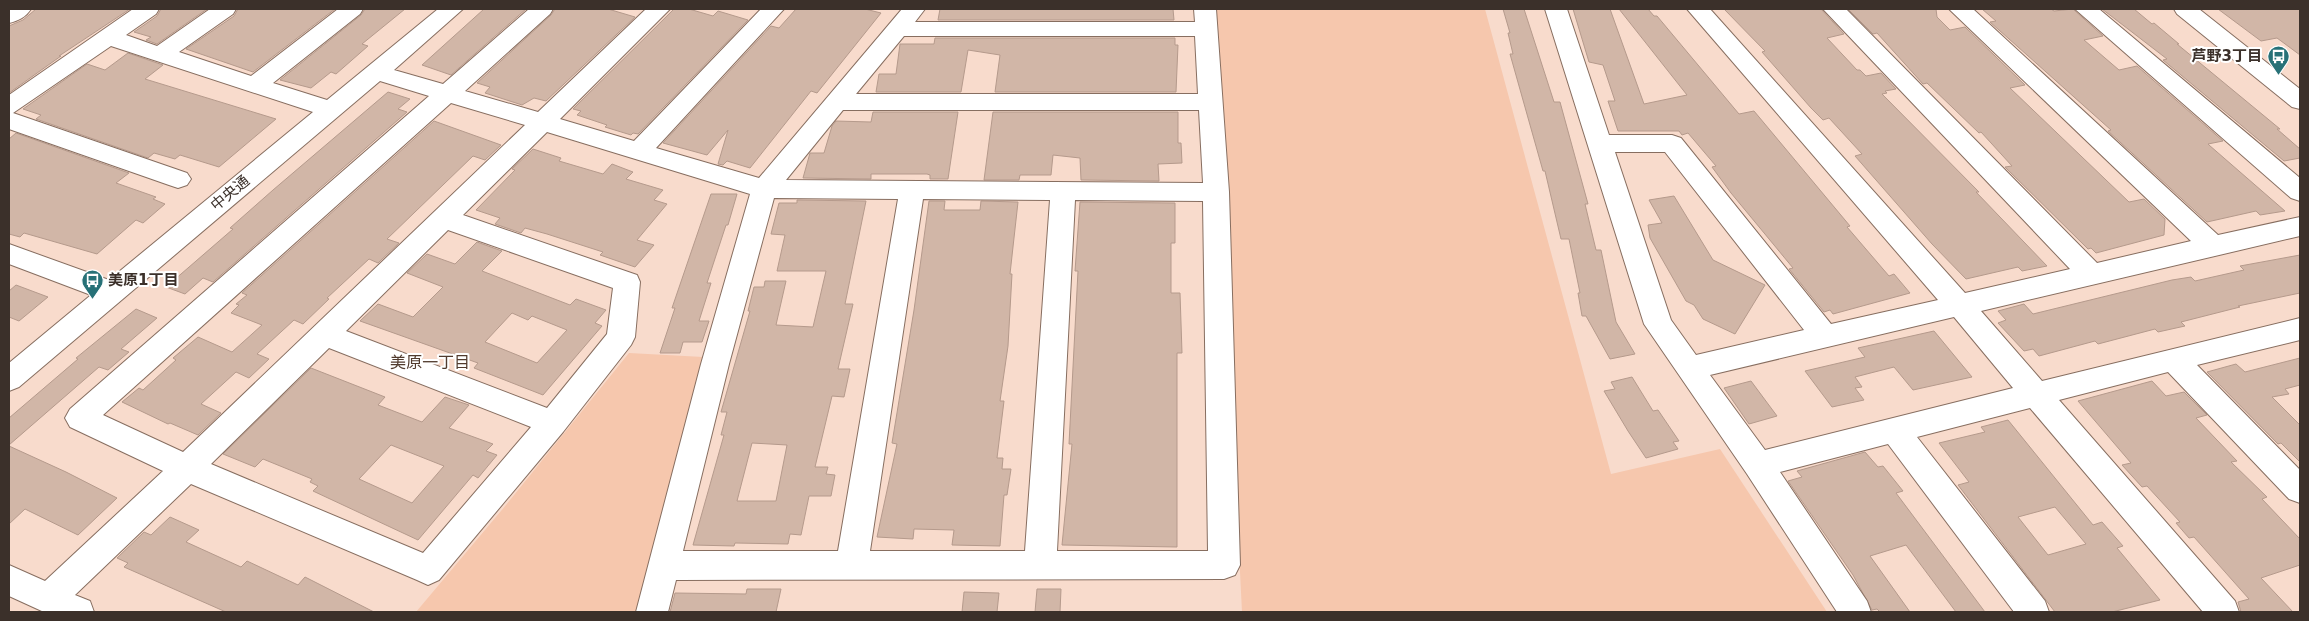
<svg xmlns="http://www.w3.org/2000/svg" width="2309" height="621" viewBox="0 0 2309 621" font-family="'DejaVu Sans','Noto Sans JP',sans-serif">
<rect width="100%" height="100%" fill="#f8dbcc"/>
<path fill="#f6c7ad" d="M1212,9h273l126,465 109,-25 107,163h-585z
M629,353l74,4 -67,255h-220l90,-107z"/>
<path fill="#d1b6a7" stroke="#b59a8c" fill-rule="evenodd" d="M36,9h94l-71,47h2l-52,37v-67l14,-6z
M161,9h46l-50,35 -11,-4 5,-3 -17,-5 23,-16z
M238,9h97l-82,63 -67,-23 48,-33z
M365,9h40l-43,35 6,2 -32,28 -5,-2 -20,16 -31,-8 81,-65z
M484,9h42l-75,66 -29,-10z
M555,9h53l27,8 -89,84 -12,-3 -12,7 -37,-12 5,-6 -13,-4 74,-68z
M674,9h15l24,7 5,-5 30,9 -110,114 -5,-1 -2,2 -26,-8 2,-2 -30,-10 4,-4 -8,-2z
M796,9h69l16,4 -64,80 -6,-2 -61,77 -23,-7 -4,4 -5,-1 10,-34 -21,25 -44,-12 108,-117 8,2z
M940,9h233l1,11h-236z
M1503,9h21l30,93h6l28,102h-3l11,46h5l15,72 19,32 -25,5 -24,-43h-4l-4,-23h2l-11,-54h-8l-16,-68h-2l-33,-117h3l-5,-21h2z
M1573,9h37l34,95 43,-9 -68,-86h29l6,7h3l82,98 15,-3 96,115 -3,1 42,49 5,-2 16,19 -77,21 -3,-4 -6,2 -35,-43 4,-1 -62,-75 -19,-26 4,-1 -28,-33 -6,2 -3,-4h-61l-10,-30h7l-12,-36 -14,-3z
M1724,9h97l23,25 -17,4 30,32h3l6,6 15,-3 15,16 -11,2 2,2 -5,1 97,98h-3l71,74 -25,5 -4,-4 -52,12 -34,-35 -77,-88 7,-2 -33,-36 -6,2 -12,-12 -49,-56 3,-1z
M1848,9h88l1,8 13,13 15,-3 60,58 -15,3 119,114 15,-3 21,20 -1,16 -68,18 -5,-5 -3,1 -83,-82 7,-1 -31,-34 -2,1 -52,-50 -4,1 -46,-51 -4,1z
M1982,9h69l3,2 19,-2 30,27 -19,4 35,30 18,-4 86,75 -15,3 1,1 76,66 -25,4 -4,-4 -49,11 -99,-91 3,-1 -121,-108 6,-1z
M2102,9h32l18,15 2,-1 25,21h-2l103,85h-3l23,20v9l-16,3 -121,-101 4,-1z
M2218,9h82v46l-23,-17 -16,3z
M935,38h240v7h3l-2,47h-181l5,-37 -32,-5 -7,42h-85l3,-18h17l4,-30h34z
M128,53l35,12 -18,14 131,40 -57,48 -39,-12 -5,4 -21,-6 -6,5 -112,-39 5,-4 -18,-6 64,-45 18,6z
M388,92l22,7 -12,10 9,3 -194,170 -10,-4 -18,16 -19,-7 67,-58 -3,-1 43,-38z
M873,112h85l-10,67h-18v-4l-3,-1h-56v5l-68,-1 7,-25h14l8,-27 4,-5 35,1z
M993,112h185v31h3l1,20 -24,1 1,17 -78,-1 -1,-22 -27,-3 -2,20h-31l-1,5h-35z
M434,121l67,24 -16,15 -12,-4 -58,56 -28,27 12,4 -21,20 -9,-4 -42,39 2,1 -26,25 -9,-4 -37,34 12,5 -20,19 -13,-6 -35,32 20,9 -23,22 -28,-12 -2,1 -46,-22 17,-14 4,2 33,-30 -3,-2 25,-21 34,15 30,-27 -31,-12 8,-8 -3,-1 11,-9 -5,-2z
M16,133l113,40 -13,10 40,14 -3,2 12,5 -22,19 -7,-3 -39,34 -73,-21 -4,4 -11,-3v-95z
M533,149l28,9 -2,3 44,13 9,-10 21,8 -7,7 37,11 -9,10 13,4 -30,36 17,5 -19,22 -35,-12 3,-3 -56,-18 -22,-6 -4,5 -26,-9 5,-6 -24,-8 39,-40 -3,-1z
M711,194h26l-9,31h-2l-19,58h4l-12,38h10l-7,21h-19l-3,11h-20l15,-45h-3z
M1674,196l39,64 52,25 -30,49 -32,-15 -9,-14 -8,-4 -36,-63 -2,-13 14,-2 -13,-23z
M797,200l69,1 -21,103h8l-15,65h12l-6,28 -12,-1 -17,71h13l-2,7 9,1 -4,21h-22l-8,39 -11,-1 -2,10 -53,-1 -1,3 -41,-1 31,-110h-3l6,-23h-6l29,-101h-2l6,-24h10l1,-6h21l-10,44 37,2 13,-56h-49l8,-36 -14,-1 8,-31h18zM752,443l35,2 -11,56h-39z
M929,201h16l-1,9h36l1,-9 37,1 -8,72h2l-4,72 -8,55h4l-7,57h6l-1,11h9l-4,26h-3l-4,51 -48,-1 2,-15 -40,-1 -1,10 -36,-2 20,-93 -5,-1 22,-133z
M1080,202l95,1v40h-4v50h9l2,60h-5v194l-115,-2 10,-101h-3l9,-173h-3z
M477,242l25,9 -20,20 88,34 6,-6 30,11 -11,13 7,3 -59,69 -69,-27 4,-5 -118,-42 18,-17 35,13 30,-30 -36,-14 20,-19 28,10zM512,313l16,7 4,-4 35,14 -30,33 -52,-21z
M2300,255v38l-62,13 2,1 -59,15 4,4 -27,6 -3,-3 -57,15 -3,-3 -56,15 -6,-7 -9,2 -26,-28 8,-3 -8,-9 26,-7 9,10 139,-34 19,-3 4,4 49,-11 -4,-4z
M16,285l32,12 -29,24 -10,-4v-26z
M136,309l21,9 -36,31 8,3 -21,18 -9,-3 -90,78v-27l69,-59 -2,-1z
M1934,331l38,46 -59,13 -19,-23 -39,10 7,10 -7,1 9,12 -32,7 -27,-36 60,-14 -7,-9z
M2300,358v27l-15,4 4,5 -17,3 28,28v37l-19,-19 -3,1 -71,-72 29,-8 9,8z
M311,368l74,29 -7,8 44,17 23,-25 24,8 -20,23 44,16 -7,7 11,4 -19,23 -5,-3 -55,65 -105,-49 5,-5 -8,-4 2,-3 -49,-20 -8,8 -32,-13zM391,445l53,21 -32,37 -53,-24z
M1632,377l21,34 5,-1 21,31 -6,1 5,7 -32,9 -18,-27 -24,-40 11,-2 -4,-7z
M1751,381l26,35 -28,8 -25,-36z
M2152,381l14,15 18,-4 23,23 -11,3 41,43 -6,1 36,35 -5,2 38,40v26l-39,13 32,34h-52l-3,-10 11,-3 -55,-62 -5,1 -13,-15 4,-1 -33,-36 -5,1 -20,-22 9,-2 -53,-62z
M2008,420l85,105 9,-3 21,24 -6,2 43,52 -48,12h-57l-97,-127 11,-3 -30,-39 46,-11 -4,-5zM2055,507l31,37 -38,11 -30,-38z
M9,446l57,26 51,26 -39,37 -53,-26 -16,15z
M1865,452l13,15 5,-1 20,25 -7,2 89,119h-29l-50,-67 -36,11 40,56h-30l-3,-3 -5,1 -19,-35 -65,-94 14,-4 -5,-6z
M170,517l29,13 -13,12 55,25 6,-6 51,24 7,-8 69,35h-148l-102,-45 4,-4 -11,-5 27,-26 7,3z
M747,589h34l-5,23h-106l5,-19 71,1z
M1037,589h24l-1,23h-25z
M964,592l35,1 -2,19h-35z"/>
<g fill="none" stroke-linecap="round" stroke-linejoin="round">
<defs>
<path id="minor" d="M9,9h22c-5,8 -13,12 -22,14z
M133,9h26l-3,5 -30,21 31,11 53,-37h26l-3,5 -54,38 72,24 87,-67h25l-3,5 -87,69 54,17 111,-91h25l-69,61 49,14 86,-75h24l-3,5 -85,77 73,21 108,-103h24l-110,110 74,22 127,-132h23l-128,139 103,30 143,-169h23l-10,13h280l-1,-13h22l13,183 11,373 -5,10 -11,4 -548,1 -8,32h-32l65,-248 49,-170 -203,-62 -84,83 174,60 3,7 -5,55 -4,8 -68,87 -124,148 -11,5 -11,-5 -226,-96 -116,111 15,6 4,11h-50l-35,-16v-31l36,16 118,-110 -93,-44 -5,-9 5,-9 359,-313 -49,-15 -361,306 -10,4v-28l82,-68 -82,-31v-20l100,36 204,-168 -202,-66 -98,67 174,60 4,6 -4,6 -9,3 -9,-3 -160,-56v-34zM904,36h291l3,58h-342zM451,103l74,22 -342,327 -80,-37zM843,110h356l4,73 -417,-3zM774,198l124,1 -60,352h-155l46,-187zM923,199l127,1 -25,351h-155zM1075,200l128,1 5,350h-151zM448,230l165,58 -6,46 -60,74 -201,-77zM329,348l202,79 -108,126 -212,-89z
M1545,9h22l42,126h63l9,3 150,186 107,-24 -251,-291h23l255,284 105,-24 -247,-260h23l251,254 94,-22 -242,-232h24l245,226 82,-18v19l-319,75 61,70 258,-63v22l-103,25 103,105v33l-11,-4 -121,-127 -109,28 176,201 4,11h-36l-173,-204 -113,29 128,164 4,11h-35l-126,-168 -108,28 87,129 4,11h-34l-90,-138 -103,-150zM1615,152h50l139,178 -108,25 -25,-35zM1954,317l59,71 -248,62 -55,-75z
M2075,9h24l201,169v23l-9,-3z
M2174,9h25l101,80v20l-8,-2 -115,-93z"/>
</defs>
<use href="#minor" stroke="#876e60" stroke-width="2"/>
<use href="#minor" fill="#fff" fill-rule="evenodd"/>
</g>
<defs>
<symbol id="bus-pin" viewBox="-11 -11 22 30"><path d="M0 17L-7.5 6A9.5 9.5 0 1 1 7.5 6Z" fill="#277177" stroke="#fff"/><path d="M-5-6H5V4H4V6H2V4H-2V6H-4V4H-5ZM-3.5-4V0h7V-4ZM-3.5 1.2v1.5H-2V1.2ZM2 1.2v1.5H3.5V1.2Z" fill="#fff"/></symbol>
</defs>
<g fill-rule="evenodd">
<use href="#bus-pin" x="2266" y="44" width="25" height="34"/>
<use href="#bus-pin" x="80" y="268" width="25" height="34"/>
</g>
<g text-anchor="middle" stroke-width="4" stroke-linejoin="round" paint-order="stroke">
<g font-size="15" font-weight="bold" fill="#3b302a" stroke="#fff" text-anchor="end">
<text x="2262" y="61">芦野3丁目</text>
<text x="108" y="285" text-anchor="start">美原1丁目</text>
</g>
<g font-size="15" fill="#3b302a" stroke="#fff">
<text transform="translate(230 193) rotate(-40)" y="5">中央通</text>
</g>
<g font-size="16" fill="#513b2e" stroke="#fff">
<text x="430" y="368">美原一丁目</text>
</g>
</g>
<rect width="2309" height="621" fill="none" stroke="#3b302a" stroke-width="20"/>
</svg>
